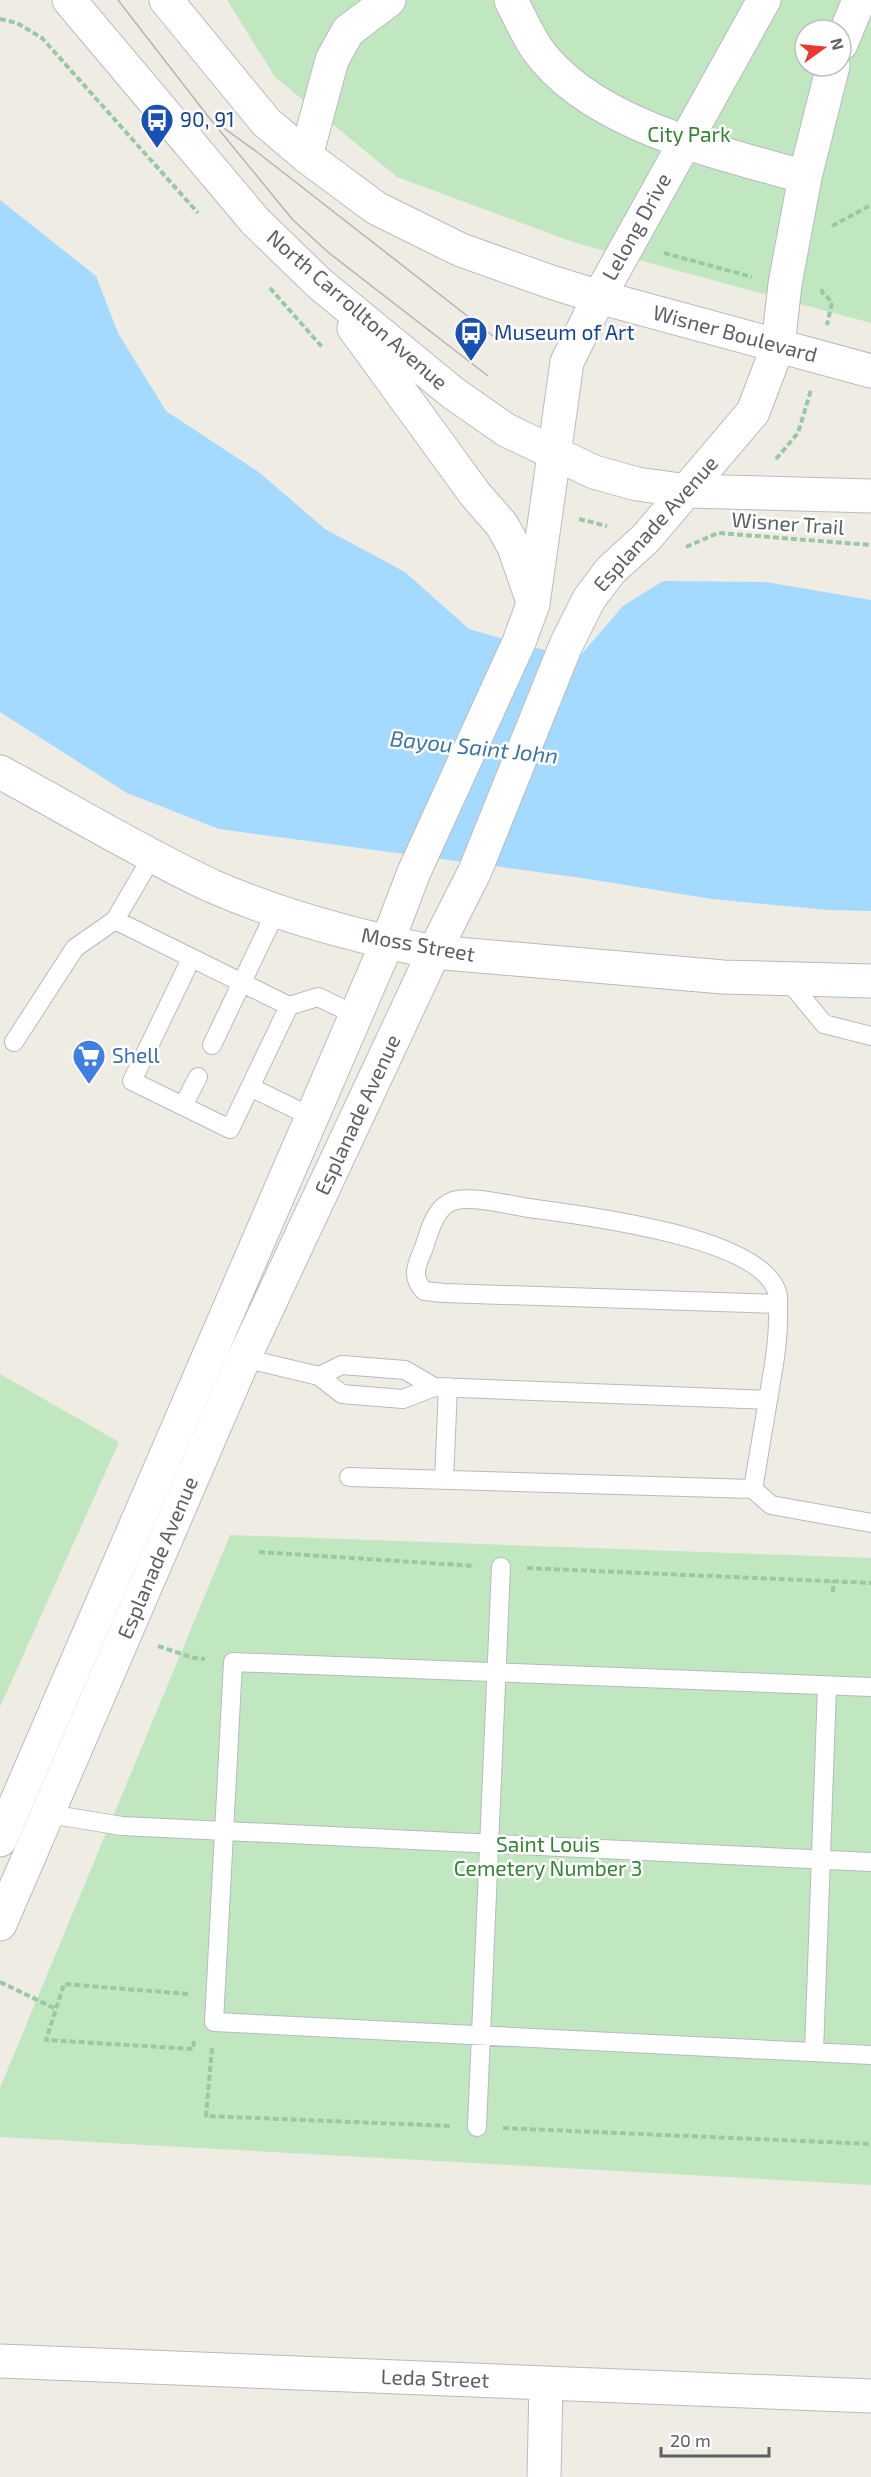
<svg xmlns="http://www.w3.org/2000/svg" width="871" height="2477" viewBox="0 0 871 2477" font-family="'Exo 2',sans-serif">
<rect width="100%" height="100%" fill="#efece4"/>
<path fill="#c1e7c0" fill-rule="evenodd" d="M227,0h644v323l-295,-80 -179,-66 -122,-100zM805,30h36v36h-36z
M0,1374l119,68 -119,265z
M230,1535l641,23v627l-871,-48v-49z"/>
<path fill="#a4daff" d="M0,200l96,76 22,57 48,78 94,62 65,56 80,43 64,57 67,19 43,9 44,-51 40,-25 103,1 105,18v311l-43,-1 -116,-11 -130,-21 -363,-49 -92,-36 -127,-81z"/>
<g fill="none" stroke-linecap="round" stroke-linejoin="round">
<defs>
<path id="lane" d="M115,920l174,86 -59,123 -98,-48 59,-122
M787,979l37,45 47,12
M289,1006l29,-9 38,18
M14,1042l61,-94 40,-28 38,-65
M212,1045l64,-134
M250,1087l62,30
M183,1106l15,-29
M239,1357l80,19 23,18 61,5 31,-12 334,13 -15,89 18,16 100,18
M319,1376l23,-11 63,5 29,17
M768,1400c5,-30 11,-59 10,-90 0,-6 1,-13 -1,-18 -17,-56 -196,-77 -248,-84 -20,-3 -57,-13 -76,-7 -19,6 -24,33 -30,49 -7,16 -12,27 1,41l20,2 333,11
M349,1477l404,12
M444,1480l4,-93
M871,1687l-638,-25 -19,360 657,33
M49,1814l73,12 749,36
M814,2052l13,-366
M477,2127l24,-560"/>
<path id="street" d="M511,0c8,16 16,34 26,49 55,77 182,103 268,128
M841,44l18,-44
M306,156l26,-96 16,-29 41,-31
M599,297l165,-297
M778,346l7,-62 20,-107 28,-111
M0,772c69,37 141,81 212,114 71,31 147,51 222,66l289,25 148,4
M0,2361l871,35
M544,2477l2,-93"/>
<path id="secondary" d="M69,0l186,221 65,63 133,109 53,37 88,42 43,12 51,7 183,5
M166,0l100,122 40,34 70,52 85,42 90,32 48,15 272,74
M354,328l121,166 27,31 12,22 17,49
M0,1840l387,-897 27,-71 105,-230 14,-38 34,-242 32,-65
M0,1924l244,-566 190,-406 41,-81 91,-226 23,-46 21,-28 36,-33 107,-126 25,-66"/>
</defs>
<use href="#lane" stroke="#b7babe" stroke-width="20"/>
<use href="#street" stroke="#b7babe" stroke-width="35"/>
<use href="#secondary" stroke="#b8bbc1" stroke-width="35"/>
<path stroke="#99c8a6" stroke-width="4" stroke-dasharray="6 3" stroke-linecap="butt" d="M0,19l17,4 25,15 156,175
M832,226l39,-21
M664,253l88,24
M270,288l52,59
M822,289v3l10,10 -5,23
M776,459l22,-26 13,-43
M579,519l28,7
M686,547l32,-14 153,12
M259,1552l216,14
M527,1568l344,15
M833,1592v-11
M158,1646l36,12 11,1
M0,1982l56,27
M188,1994l-124,-10 -18,56 147,9 1,-8
M212,2048l-6,68 245,10
M503,2128l368,16"/>
<use href="#lane" stroke="#fff" stroke-width="18"/>
<use href="#street" stroke="#fff" stroke-width="33"/>
<use href="#secondary" stroke="#fff" stroke-width="33"/>
<path stroke="#b3b4b5" stroke-width="1.5" d="M118,0l89,115 86,105 36,33 159,123
M221,126l36,26 236,184"/>
</g>
<defs>
<symbol id="bus-pin" viewBox="-11 -11 22 30"><path d="M0 17L-7.5 6A9.5 9.5 0 1 1 7.5 6Z" fill="#1a4fb4" stroke="#fff"/><path d="M-5-6H5V4H4V6H2V4H-2V6H-4V4H-5ZM-3.5-4V0h7V-4ZM-3.5 1.2v1.5H-2V1.2ZM2 1.2v1.5H3.5V1.2Z" fill="#fff"/></symbol>
<symbol id="supermarket-pin" viewBox="-11 -11 22 30"><path d="M0 17L-7.5 6A9.5 9.5 0 1 1 7.5 6Z" fill="#3f7fe0" stroke="#fff"/><path d="M-6-5.5h2.5l.6 2H6L4.5 2H-2.5L-4.4-4H-6ZM-1.5 3.2a1.3 1.3 0 1 0 .1 0ZM3 3.2a1.3 1.3 0 1 0 .1 0Z" fill="#fff"/></symbol>
</defs>
<g fill-rule="evenodd">
<use href="#bus-pin" x="138" y="101" width="38" height="52"/>
<use href="#bus-pin" x="452" y="314" width="38" height="52"/>
<use href="#supermarket-pin" x="70" y="1037" width="38" height="52"/>
</g>
<g text-anchor="middle" stroke-width="5" stroke-linejoin="round" paint-order="stroke">
<g font-size="21" fill="#164399" stroke="#fff" text-anchor="start">
<text x="180" y="127">90, 91</text>
<text x="494" y="340">Museum of Art</text>
</g>
<g font-size="21" fill="#338534" stroke="#fff">
<text x="689" y="142">City Park</text>
<text x="548" y="1852">Saint Louis<tspan x="548" dy="24">Cemetery Number 3</tspan></text>
</g>
<g font-size="21" fill="#5c6065" stroke="#fff">
<text transform="translate(637 227) rotate(-61)" y="7">Lelong Drive</text>
<text transform="translate(357 310) rotate(41)" y="7">North Carrollton Avenue</text>
<text transform="translate(735 334) rotate(15)" y="7">Wisner Boulevard</text>
<text transform="translate(656 524) rotate(-48)" y="7">Esplanade Avenue</text>
<text transform="translate(788 524) rotate(4)" y="7">Wisner Trail</text>
<text transform="translate(418 945) rotate(10)" y="7">Moss Street</text>
<text transform="translate(358 1115) rotate(-65)" y="7">Esplanade Avenue</text>
<text transform="translate(158 1558) rotate(-67)" y="7">Esplanade Avenue</text>
<text transform="translate(435 2379) rotate(2)" y="7">Leda Street</text>
</g>
<g font-size="21" fill="#366cbe" stroke="#fff" text-anchor="start">
<text x="112" y="1063">Shell</text>
</g>
<g font-size="22" font-style="italic" fill="#3c75ab" stroke="#fff">
<text transform="translate(474 747) rotate(6)" y="8">Bayou Saint John</text>
</g>
</g>
<g transform="translate(823 48) rotate(75)"><circle r="28" fill="#ffffff" stroke="#bebfc1" stroke-width="1.5"/>
<path d="M0-4.5L10 22L0 15L-10 22Z" fill="#ed362d"/>
<text y="-9" font-size="16" font-weight="bold" text-anchor="middle" fill="#5c6065">N</text>
</g>
<path d="M661 2447v9h108v-9" fill="none" stroke="#5c6065" stroke-width="3"/>
<text x="670" y="2447" font-size="18" fill="#5c6065" stroke="#ffffff" stroke-width="4.5" paint-order="stroke">20 m</text>
</svg>
